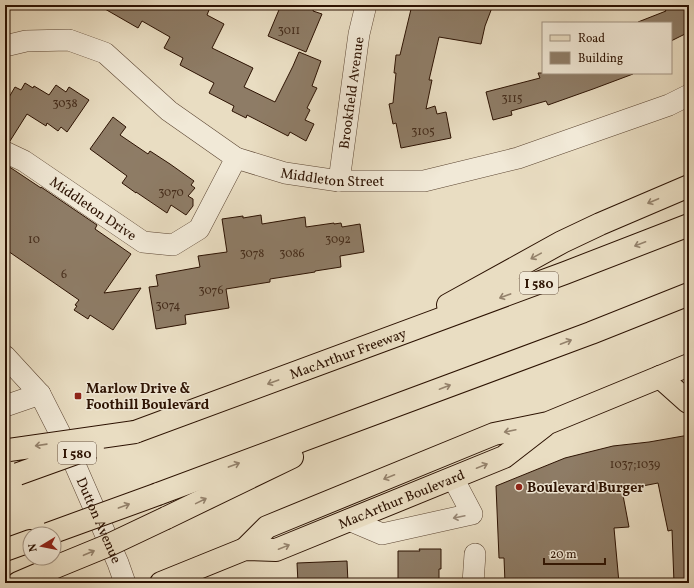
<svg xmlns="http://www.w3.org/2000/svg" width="694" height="588" viewBox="0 0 694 588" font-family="Vollkorn,serif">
<rect width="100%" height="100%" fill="#e9ddc2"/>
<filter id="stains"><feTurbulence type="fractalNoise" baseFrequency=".005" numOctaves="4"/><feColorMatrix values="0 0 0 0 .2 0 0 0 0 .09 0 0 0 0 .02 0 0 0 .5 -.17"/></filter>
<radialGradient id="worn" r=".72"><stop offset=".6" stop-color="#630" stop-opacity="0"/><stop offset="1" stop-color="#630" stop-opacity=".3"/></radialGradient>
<path fill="#8e7c66" stroke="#2c1202" d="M98,5h102l9,5 -2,5 17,9 -12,24 41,20 -9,19 31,15 18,-36 6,-14 22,9 -9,25 5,2 -10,20 3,2 -5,10 9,4 -8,17 -16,-9 -2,4 -41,-21 -1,3 -14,-7 2,-5 -25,-13 5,-10 -34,-18 3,-7 -19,-10 6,-11 -28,-16 -4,7z
M281,5h34l-2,6 9,3 -16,38 -38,-16z
M412,5h81l-8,21 -4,18 -42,-7 -10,43h3l-6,29 9,-3 2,8 9,-2 5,26 -50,10 -5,-25 -3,1 -4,-20 4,-1 3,-30h-2l2,-18h4z
M662,5h27v27l-18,9v-18h-33v-1l28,-11z
M538,73h94l1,1 -40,15 -45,16 -2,-4 -35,10 1,4 -19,5 -7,-28 54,-14z
M25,83l8,5 1,-2 15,9 7,-10 10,7 3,-5 20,13 -22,32 -6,-5 -3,4 -11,-8 -1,3 -19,-12 -17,27 -5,-1v-36l10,-17 6,3z
M113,117l13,10 -6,8 28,19 2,-3 20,13 24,17 -3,4 4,3 -7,8 5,3v7l-7,9 -15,-10 -4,8 -31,-21v1l-14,-10 5,-7 -37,-27z
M5,165l6,3 30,20v-1l56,38 -2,4 36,25 -27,39 37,-5 -28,42 -23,-15 -2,4 -14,-9 3,-4 -2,-1 4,-5 -74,-51z
M261,215l1,9 43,-7 1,10 28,-4v1l7,-1 1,4 18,-3 4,28 -24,4 1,11 -26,4v1l-45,7v3l-44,7 3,19 -44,7 1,9 -30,5 -7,-42 9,-1 -2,-11 44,-8 -2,-11 29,-4 -5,-33 21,-3v2z
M689,435v148h-15l-2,-53 -4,1 -10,-48 -36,7 7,37 -15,1 5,55h-114l-1,-25h-5l-3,-72 69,-28 48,-12 36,-4z
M419,549h22v20h-2v14h-41v-32h22z
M347,561l1,22h-50l-1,-20z"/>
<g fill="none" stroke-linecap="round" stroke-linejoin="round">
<defs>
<g id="minor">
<path id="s1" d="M5,46l21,-5 43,-1 36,13 64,58 67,47 49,15 54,8h85l94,-23 151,-53 20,-10"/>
<path id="s2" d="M5,152l19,9 119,81 30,3 26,-16 37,-71"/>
<path id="s3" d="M339,181l20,-147 7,-29"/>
<path id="s4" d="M5,356l35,38 29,57 49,112 7,20"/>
<path d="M5,406l35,-12"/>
<path d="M349,520l33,14 90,-20 -19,-36"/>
<path d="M473,583l2,-29"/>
</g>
<g id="major">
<path d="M660,377l28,25h1"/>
<path d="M245,549l22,-22 227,-93 54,-11 141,-58"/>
<path id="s5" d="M161,583l84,-34 31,1 228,-93 40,-31"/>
</g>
<g id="highway">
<path d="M448,305l114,-63 38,-18 89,-38"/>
<path id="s6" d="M135,432l430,-159 124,-48"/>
<path d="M158,494l433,-161 98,-39"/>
<path d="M166,518l126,-61"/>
<path d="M5,550l25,-9"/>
<path d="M18,583l35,-15"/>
</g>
</defs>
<use href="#minor" stroke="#5b4532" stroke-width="22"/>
<use href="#major" stroke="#2c1202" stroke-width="24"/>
<use href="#highway" stroke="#2c1202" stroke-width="24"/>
<use href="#minor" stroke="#f1e9d7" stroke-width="21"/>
<use href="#major" stroke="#e9ddc2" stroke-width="22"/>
<use href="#highway" stroke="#e9ddc2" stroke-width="22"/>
<defs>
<path id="highway-bridge" d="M9,450l126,-18
M18,474l75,-27
M48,534l110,-40
M53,568l56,-23 57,-27"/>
</defs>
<use href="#highway-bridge" stroke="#2c1202" stroke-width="24" stroke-linecap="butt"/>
<use href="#highway-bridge" stroke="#e9ddc2" stroke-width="22"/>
</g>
<defs><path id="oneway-shaft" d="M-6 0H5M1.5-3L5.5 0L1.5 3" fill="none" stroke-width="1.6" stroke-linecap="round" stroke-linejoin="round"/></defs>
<g stroke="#94826c">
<use href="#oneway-shaft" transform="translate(653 201) rotate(157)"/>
<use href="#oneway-shaft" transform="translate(640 244) rotate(159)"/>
<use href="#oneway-shaft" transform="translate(536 256) rotate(151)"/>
<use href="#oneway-shaft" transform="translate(505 296) rotate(160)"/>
<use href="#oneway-shaft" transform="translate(566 342) rotate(-21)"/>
<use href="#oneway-shaft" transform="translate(273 382) rotate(160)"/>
<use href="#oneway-shaft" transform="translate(445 387) rotate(-21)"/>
<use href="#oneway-shaft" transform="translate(510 431) rotate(168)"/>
<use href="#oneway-shaft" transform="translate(41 445) rotate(172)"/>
<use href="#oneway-shaft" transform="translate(234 465) rotate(-20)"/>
<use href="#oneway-shaft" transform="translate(482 466) rotate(-22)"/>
<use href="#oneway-shaft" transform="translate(389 477) rotate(158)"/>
<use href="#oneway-shaft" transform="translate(201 501) rotate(-26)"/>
<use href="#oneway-shaft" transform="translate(124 506) rotate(-20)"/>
<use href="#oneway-shaft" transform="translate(284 547) rotate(-22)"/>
<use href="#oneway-shaft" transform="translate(89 553) rotate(-23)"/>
</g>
<use stroke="#988877" href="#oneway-shaft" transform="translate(459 517) rotate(168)"/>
<g fill="#8f2418" stroke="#f1e9d7" stroke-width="1.5">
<rect x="74" y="392" width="8" height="8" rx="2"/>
<circle cx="519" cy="487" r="4"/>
</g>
<g text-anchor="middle" stroke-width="3" stroke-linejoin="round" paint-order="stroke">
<g font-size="12" fill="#442c1b">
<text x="289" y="34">3011</text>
<text x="512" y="102">3115</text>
<text x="65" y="107">3038</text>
<text x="423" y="135">3105</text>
<text x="171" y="196">3070</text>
<text x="34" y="243">10</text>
<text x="338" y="243">3092</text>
<text x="252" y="257">3078</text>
<text x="292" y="257">3086</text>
<text x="64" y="278">6</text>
<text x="211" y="294">3076</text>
<text x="168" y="309">3074</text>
<text x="635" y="468">1037;1039</text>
</g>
<g fill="#f1e9d7" stroke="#675242" stroke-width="1">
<rect x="520" y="272" width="38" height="22" rx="3"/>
<rect x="58" y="442" width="38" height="22" rx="3"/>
</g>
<g font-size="13" font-weight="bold" fill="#2c1202">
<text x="539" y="288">I 580</text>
<text x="77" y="458">I 580</text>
</g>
<g font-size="14" fill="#2c1202" stroke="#f1e9d7">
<text dy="5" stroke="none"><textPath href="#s3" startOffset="89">Brookfield Avenue</textPath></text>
<text dy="5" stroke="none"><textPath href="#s1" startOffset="370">Middleton Street</textPath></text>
<text dy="5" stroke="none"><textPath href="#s2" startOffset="105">Middleton Drive</textPath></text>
<text dy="5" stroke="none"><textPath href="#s6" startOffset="227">MacArthur Freeway</textPath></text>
<text dy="5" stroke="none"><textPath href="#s5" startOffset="257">MacArthur Boulevard</textPath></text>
<text dy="5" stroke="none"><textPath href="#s4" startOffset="191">Dutton Avenue</textPath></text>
</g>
<g font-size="14" font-weight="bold" fill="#2c1202" stroke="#f1e9d7" text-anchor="start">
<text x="86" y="393">Marlow Drive &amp;<tspan x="86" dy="16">Foothill Boulevard</tspan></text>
<text x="527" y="492">Boulevard Burger</text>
</g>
</g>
<rect width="694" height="588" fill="none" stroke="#e9ddc2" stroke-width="20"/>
<rect x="6" y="6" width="682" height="576" fill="none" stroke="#2c1202" stroke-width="2"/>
<rect x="10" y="10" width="674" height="568" fill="none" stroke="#2c1202"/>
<rect x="542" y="22" width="130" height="52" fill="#f1e9d7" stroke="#a29382"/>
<rect x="550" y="35" width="20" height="6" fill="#e9ddc2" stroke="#a29382"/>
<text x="578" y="42" font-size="12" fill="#2c1202">Road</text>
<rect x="550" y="52" width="20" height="12" fill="#8e7c66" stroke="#a29382"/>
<text x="578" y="62" font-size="12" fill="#2c1202">Building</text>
<g transform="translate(42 546) rotate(260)"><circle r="19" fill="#f1e9d7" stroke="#a29382"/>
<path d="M0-3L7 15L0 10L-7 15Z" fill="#8f2418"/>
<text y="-6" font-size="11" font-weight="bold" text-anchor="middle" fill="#2c1202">N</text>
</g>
<path d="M544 558v6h61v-6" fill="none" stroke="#2c1202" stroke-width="2"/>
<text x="550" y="558" font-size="12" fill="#2c1202" stroke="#f1e9d7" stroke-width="3" paint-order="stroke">20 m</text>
<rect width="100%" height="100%" filter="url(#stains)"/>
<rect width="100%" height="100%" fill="url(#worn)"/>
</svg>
